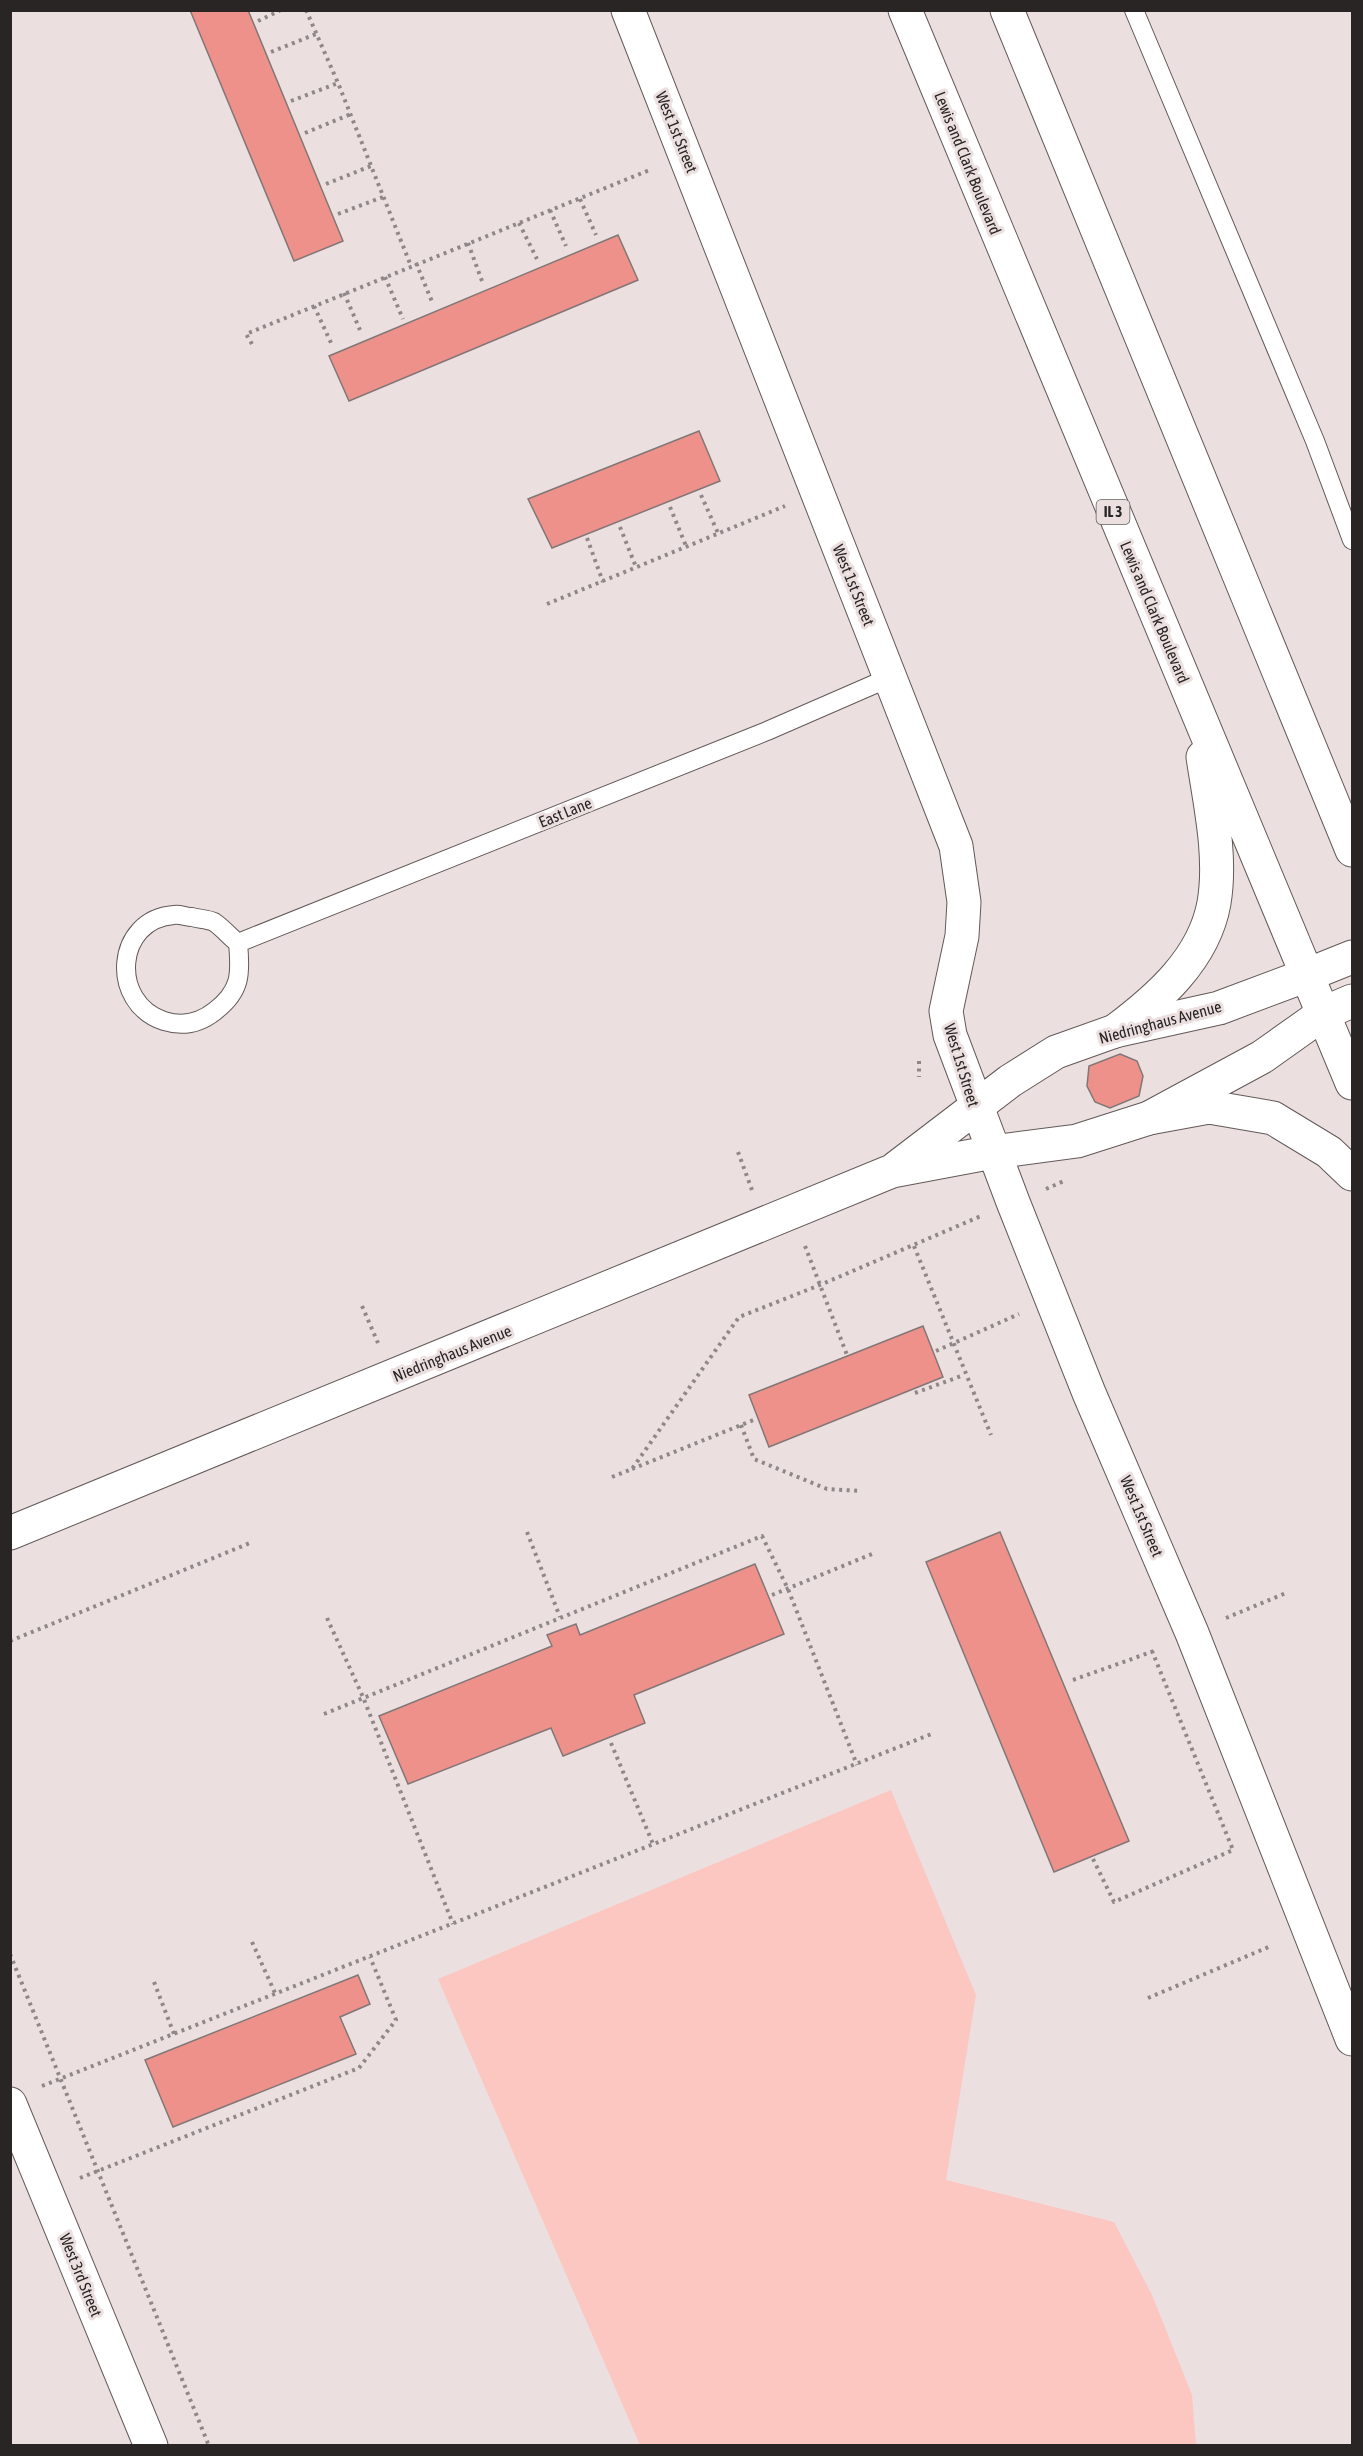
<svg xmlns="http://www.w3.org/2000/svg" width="1363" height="2456" viewBox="0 0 1363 2456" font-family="'Asap Condensed',sans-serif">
<rect width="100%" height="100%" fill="#ebe0df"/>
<path fill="#fcc6c1" d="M891,1790l85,205 -30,185 168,42 38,73 40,100 4,50h-556l-202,-466z"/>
<path fill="#ef918b" stroke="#817776" stroke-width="1.5" d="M190,10h58l95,231 -49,20z
M618,235l20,45 -289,121 -20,-45z
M699,431l21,50 -168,67 -24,-49z
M1120,1054l17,7 6,15 -4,20 -29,12 -15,-6 -8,-16 2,-20z
M923,1326l20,51 -174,70 -20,-52z
M1000,1532l129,309 -75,31 -128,-310z
M755,1564l29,70 -150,61 11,28 -82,33 -12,-28 -143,56 -29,-68 173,-70 -5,-11 29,-11 4,11z
M358,1975l12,29 -30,13 16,37 -183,73 -28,-67z"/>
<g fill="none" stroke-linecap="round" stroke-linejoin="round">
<defs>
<path id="service" d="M1134,10l181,431 37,99
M238,943c3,31 3,48 -23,68 -15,12 -32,16 -51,10 -55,-18 -49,-102 10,-106 5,-1 13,2 18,2 7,2 16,2 22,5 9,6 16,15 24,21l529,-212 124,-54"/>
<path id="minor" d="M628,10l328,836 8,56 -2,34 -16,75 4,24 63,167 76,191 103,240 160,406
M896,1168l114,-87 46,-29 59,-21 104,-23 88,-33
M10,1533l882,-362 101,-19 84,-11 72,-23 113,-61 62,-44
M10,2104l141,342"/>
<path id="tertiary" d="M1307,975l45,-18
M1324,1013l28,-12"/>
<path id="trunk" d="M905,10l447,1073
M1007,10l345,840
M1115,1031c43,-32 89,-72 99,-128 8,-47 -4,-99 -11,-146
M1149,1118l60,-11 64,11 56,34 23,22"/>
</defs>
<use href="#service" stroke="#625958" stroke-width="20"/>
<use href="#minor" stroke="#625958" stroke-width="35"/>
<use href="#tertiary" stroke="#625958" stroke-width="35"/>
<use href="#trunk" stroke="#625958" stroke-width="35"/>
<path stroke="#908888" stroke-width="4" stroke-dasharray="3 4.5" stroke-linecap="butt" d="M306,10l32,73 73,183
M258,21l23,-11
M271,52l45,-18
M291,101l47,-18
M305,133l46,-19
M326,184l45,-18
M580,199l16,36
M550,210l16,36
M338,214l45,-17
M519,223l18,36
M468,243l14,38
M416,263l17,41
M385,277l18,42
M344,293l16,37
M314,306l18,39
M252,344l-6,-10 406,-165
M701,495l17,38
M670,507l16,39
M620,527l16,40
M587,538l16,44
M547,604l238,-98
M919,1061v16
M738,1152l14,38
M1046,1189l18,-8
M805,1246l42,109
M914,1246l77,189
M362,1306l16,37
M936,1351l83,-37
M915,1393l49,-18
M741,1425l13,34 73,30 34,2
M632,1469l124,-50
M612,1477l20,-8 107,-152 81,-32 161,-69
M527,1532l33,85
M772,1595l100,-41
M327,1618l36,79 90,227
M1226,1618l60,-25
M10,1641l240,-98
M1073,1680l81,-29
M324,1714l438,-178 26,53 69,176
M611,1743l42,101
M1093,1859l21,43 119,-52 -81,-199
M252,1942l23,51
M10,1954l199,492
M154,1982l20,52
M1148,1998l123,-52
M42,2086l892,-353
M80,2178l279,-110 37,-48 -26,-63"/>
<use href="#service" stroke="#fff" stroke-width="18"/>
<use href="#minor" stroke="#fff" stroke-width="33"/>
<use href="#tertiary" stroke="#fff" stroke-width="33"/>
<use href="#trunk" stroke="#fff" stroke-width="33"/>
</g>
<g text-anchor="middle" stroke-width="6" stroke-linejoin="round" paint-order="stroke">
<rect fill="#ebe0df" stroke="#635d5d" stroke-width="1.5" x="1096.5" y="500" width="33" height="24" rx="4.5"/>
<g font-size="15" font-weight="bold" fill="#292525">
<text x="1113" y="517">IL 3</text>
</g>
<g font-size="16" fill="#292525" stroke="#ebe0df">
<text transform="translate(677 132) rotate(68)" y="6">West 1st Street</text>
<text transform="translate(968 163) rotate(68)" y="6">Lewis and Clark Boulevard</text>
<text transform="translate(854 585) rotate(68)" y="6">West 1st Street</text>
<text transform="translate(1155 612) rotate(67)" y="6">Lewis and Clark Boulevard</text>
<text transform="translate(565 812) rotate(-22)" y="6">East Lane</text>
<text transform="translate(1160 1022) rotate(-15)" y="6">Niedringhaus Avenue</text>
<text transform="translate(962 1065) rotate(73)" y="6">West 1st Street</text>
<text transform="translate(452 1353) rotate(-22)" y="6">Niedringhaus Avenue</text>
<text transform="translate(1142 1516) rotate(67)" y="6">West 1st Street</text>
<text transform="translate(81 2275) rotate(68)" y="6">West 3rd Street</text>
</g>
</g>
<rect width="1363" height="2456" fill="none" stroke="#292525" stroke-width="24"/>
</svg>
